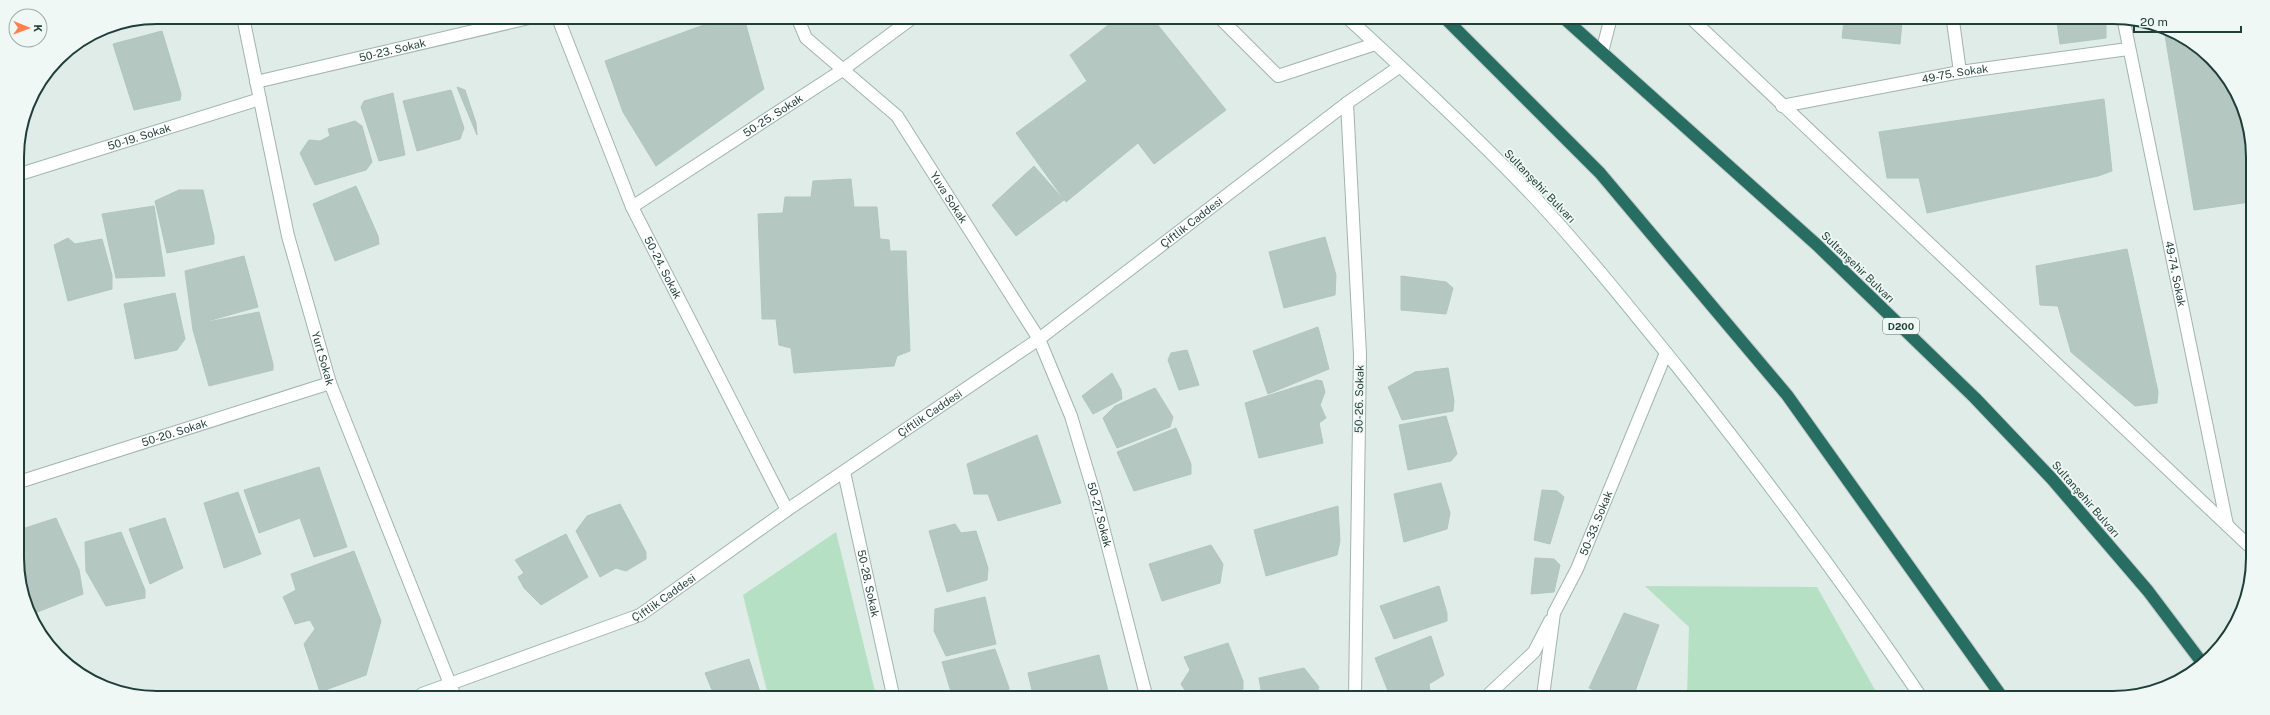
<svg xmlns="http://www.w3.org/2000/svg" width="2270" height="715" viewBox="0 0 2270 715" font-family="'Public Sans',sans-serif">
<rect width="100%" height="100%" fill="#dfece7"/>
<path fill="#b6e0c3" d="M836,532l40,163h-108l-25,-100z
M1645,586l172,1 62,110h-192l2,-70z"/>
<path fill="#b4c7c0" stroke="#b1c6bf" d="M723,18h21l20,71 -108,77 -33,-54 -18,-51z
M1116,19h37l73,91 -72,54 -16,-21 -72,59 -50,-69 71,-52 -17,-26z
M1844,21h58l-2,23 -58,-6z
M2057,22h49v16l-46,6z
M110,26l2,5 -19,8 -2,-3 13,-8z
M2164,29l26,12 28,24 32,65v72l-56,8z
M162,31l19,63 -1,6 -46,10 -21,-66z
M457,87l8,3 11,33 1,12z
M451,90l13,38 -4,11 -43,12 -14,-50z
M393,93l12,62 -26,6 -18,-54 3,-6z
M2104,99l8,72 -14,5 -171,37 -8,-35h-32l-8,-46z
M355,121l7,5 10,36 -6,8 -51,15 -15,-32 9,-13 11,1 10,-5 -2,-7z
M1034,166l30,34 -48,36 -24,-31z
M851,179l3,28h23l3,32 9,1 1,11h16l4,100 -13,5 -3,10 -100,7 -3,-25 -12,-3 -3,-26h-14l-4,-105 25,-1 2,-16h26l2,-16z
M356,186l22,50 1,8 -44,17 -22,-57z
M179,190h24l11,47v7l-47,9 -12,-52z
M154,206l11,70 -49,2 -14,-64z
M1325,237l11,38 -1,20 -51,13 -15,-56z
M68,238l7,6 27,-5 10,36v14l-44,12 -14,-56z
M2127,249l31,143 -1,11 -22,3 -64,-54 -13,-46 -18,-1 -4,-39z
M244,256l14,51 -61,17 62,-12 14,52v6l-64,16 -16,-56 -8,-59z
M1401,276l45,6 7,6 -7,26 -45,-4z
M175,293l10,46 -8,11 -42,9 -11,-55z
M1318,327l11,42 -61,25 -15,-43z
M1187,350l12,35 -20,5 -11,-30 3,-7z
M1448,368l6,33 -1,10 -51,9 -14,-33 27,-15z
M1112,373l9,17 1,9 -29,15 -11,-18z
M1317,380l5,1 3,11 -5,13 6,13 -7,5 4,20 -64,15 -14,-55z
M1155,388l18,29 -3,10 -53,21 -14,-30 12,-12z
M1446,416l11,38 -6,7 -43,9 -9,-45z
M1176,428l15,36v10l-57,17 -17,-39z
M1037,435l24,68 -63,18 -10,-27h-14l-7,-30z
M319,467l28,80 -33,10 -14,-39 -41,15 -15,-43z
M1441,483l9,30 -3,16 -43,13 -10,-48z
M1542,490l15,1 7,6 -14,47 -16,-4z
M238,492l23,62 -37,14 -20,-65z
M620,504l26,48v7l-20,12 -10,-3 -16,9 -24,-46 11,-15z
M1338,506l2,35 -3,14 -71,21 -12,-46z
M56,518l23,52 4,24 -48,19 -15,-41 -1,-42z
M165,518l18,50 -33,16 -21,-55z
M955,524l6,9 15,-2 12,37 -1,12 -40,12 -18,-61z
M121,532l24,58v8l-39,8 -20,-35 -1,-29z
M566,534l22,43 -47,28 -17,-17 -6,-11 6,-4 -9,-13z
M1211,545l12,19 -3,19 -58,18 -13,-37z
M354,551l27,70 -15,54 -46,17 -16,-48 11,-15 -5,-9 -15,4 -12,-27 13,-7 -5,-16z
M1535,558l19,1 6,6 -6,27 -23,2z
M1439,586l8,27v8l-53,18 -14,-33z
M985,597l11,47 -50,12 -12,-25 1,-22z
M1624,613l35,12 -26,72h-21l-23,-9z
M1431,636l13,39 -15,9 1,9 -18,3h-22l-15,-38z
M1228,643l15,38v8l-20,7h-24l-2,-4h-11l-5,-8 9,-14 -6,-13z
M995,649l14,39v7h-57l-10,-33z
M1099,655l10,40h-76l-5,-22z
M749,659l12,36h-17l-3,-3 -27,3 -9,-22z
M1304,668l15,19 -3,9h-54l-3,-18z"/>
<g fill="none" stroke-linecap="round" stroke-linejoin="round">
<defs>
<path id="lane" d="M1222,20l56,56 97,-32"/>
<g id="street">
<path id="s1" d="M243,17l45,219 42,147 124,311"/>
<path id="s2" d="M558,18l74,189 155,303"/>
<path id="s3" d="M798,19l8,19 91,78 142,223 32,77 24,80 51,199"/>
<path d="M1694,21l554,524"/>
<path d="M1953,21l7,51"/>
<path id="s4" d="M2124,22l103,503"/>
<path d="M1602,52l8,-31"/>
<path id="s5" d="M256,82l273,-64"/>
<path d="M1347,103l13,251 -5,342"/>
<path id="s6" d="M1782,106l178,-34 168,-23"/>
<path id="s7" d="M17,175l243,-76"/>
<path id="s8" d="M632,207l209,-136 70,-52"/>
<path id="s9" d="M844,472l49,223"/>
<path id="s10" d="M19,482l311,-99"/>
<path id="s11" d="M422,694l218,-79 147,-105 252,-171 308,-236 52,-36"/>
<path d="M1487,696l47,-44 16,-31"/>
<path id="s12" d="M1543,696l11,-83 23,-44 89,-216"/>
</g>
<path id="secondary" d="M1350,20c63,58 127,117 186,179 51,55 97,113 144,171 84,106 165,215 241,327"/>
<path id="highway" d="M1447,20l153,153 187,222 215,302
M1566,20l251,225 158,153 77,81 96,112 55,73"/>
</defs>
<use href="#lane" stroke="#a1b4af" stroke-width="14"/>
<use href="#street" stroke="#a1b4af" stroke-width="14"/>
<use href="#secondary" stroke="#9cb9b0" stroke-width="14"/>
<use href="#highway" stroke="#c0c9c7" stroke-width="14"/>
<use href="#lane" stroke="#fff" stroke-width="12"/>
<use href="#street" stroke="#fff" stroke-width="12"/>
<use href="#secondary" stroke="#fff" stroke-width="12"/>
<use href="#highway" stroke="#276d62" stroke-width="12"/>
</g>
<g text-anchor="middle" stroke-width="3.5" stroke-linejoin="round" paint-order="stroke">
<rect fill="#f0f8f5" stroke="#5d7670" stroke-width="1" x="1883" y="318" width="36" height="16" rx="3"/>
<g font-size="10" font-weight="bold" fill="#1e3e37">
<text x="1901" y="330">D200</text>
</g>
<g font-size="11" fill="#1e3e37" stroke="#f0f8f5">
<text dy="4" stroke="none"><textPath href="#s5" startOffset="140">50-23. Sokak</textPath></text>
<text dy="4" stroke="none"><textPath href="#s6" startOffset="176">49-75. Sokak</textPath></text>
<text dy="4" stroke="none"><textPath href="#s8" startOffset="168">50-25. Sokak</textPath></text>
<text dy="4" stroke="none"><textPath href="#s7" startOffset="128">50-19. Sokak</textPath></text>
<text transform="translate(1540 186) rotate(46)" y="4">Sultanşehir Bulvarı</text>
<text dy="4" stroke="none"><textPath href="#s3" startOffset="237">Yuva Sokak</textPath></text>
<text dy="4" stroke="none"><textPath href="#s11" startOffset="909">Çiftlik Caddesi</textPath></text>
<text transform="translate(1858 267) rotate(44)" y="4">Sultanşehir Bulvarı</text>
<text dy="4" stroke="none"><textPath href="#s2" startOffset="271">50-24. Sokak</textPath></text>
<text dy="4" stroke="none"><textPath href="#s4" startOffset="257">49-74. Sokak</textPath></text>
<text dy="4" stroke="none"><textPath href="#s1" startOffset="351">Yurt Sokak</textPath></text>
<text transform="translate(1359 399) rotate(-89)" y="4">50-26. Sokak</text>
<text dy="4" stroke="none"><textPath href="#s11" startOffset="585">Çiftlik Caddesi</textPath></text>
<text dy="4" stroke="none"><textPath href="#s10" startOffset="163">50-20. Sokak</textPath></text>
<text transform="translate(2086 499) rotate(49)" y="4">Sultanşehir Bulvarı</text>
<text dy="4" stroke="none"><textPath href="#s3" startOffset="591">50-27. Sokak</textPath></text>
<text dy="4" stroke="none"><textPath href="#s12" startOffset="183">50-33. Sokak</textPath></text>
<text dy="4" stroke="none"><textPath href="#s9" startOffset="114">50-28. Sokak</textPath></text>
<text dy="4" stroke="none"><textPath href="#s11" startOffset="261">Çiftlik Caddesi</textPath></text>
</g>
</g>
<path d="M0 0H2270V715H0ZM157 24H2113A133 133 0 0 1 2246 157V558A133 133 0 0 1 2113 691H157A133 133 0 0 1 24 558V157A133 133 0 0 1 157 24Z" fill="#f0f8f5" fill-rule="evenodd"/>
<path fill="none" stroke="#1e3e37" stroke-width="2" d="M157 24H2113A133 133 0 0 1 2246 157V558A133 133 0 0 1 2113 691H157A133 133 0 0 1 24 558V157A133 133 0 0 1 157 24Z"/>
<g transform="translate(28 28) rotate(91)"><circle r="19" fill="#f0f8f5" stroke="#9caea9"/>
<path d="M0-3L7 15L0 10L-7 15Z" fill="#ff804b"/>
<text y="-6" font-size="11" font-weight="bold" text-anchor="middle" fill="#1e3e37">K</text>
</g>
<path d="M2134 26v6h107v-6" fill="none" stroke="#1e3e37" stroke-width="2"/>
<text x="2140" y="26" font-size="12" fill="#1e3e37" stroke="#f0f8f5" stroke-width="3" paint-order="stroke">20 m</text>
</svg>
